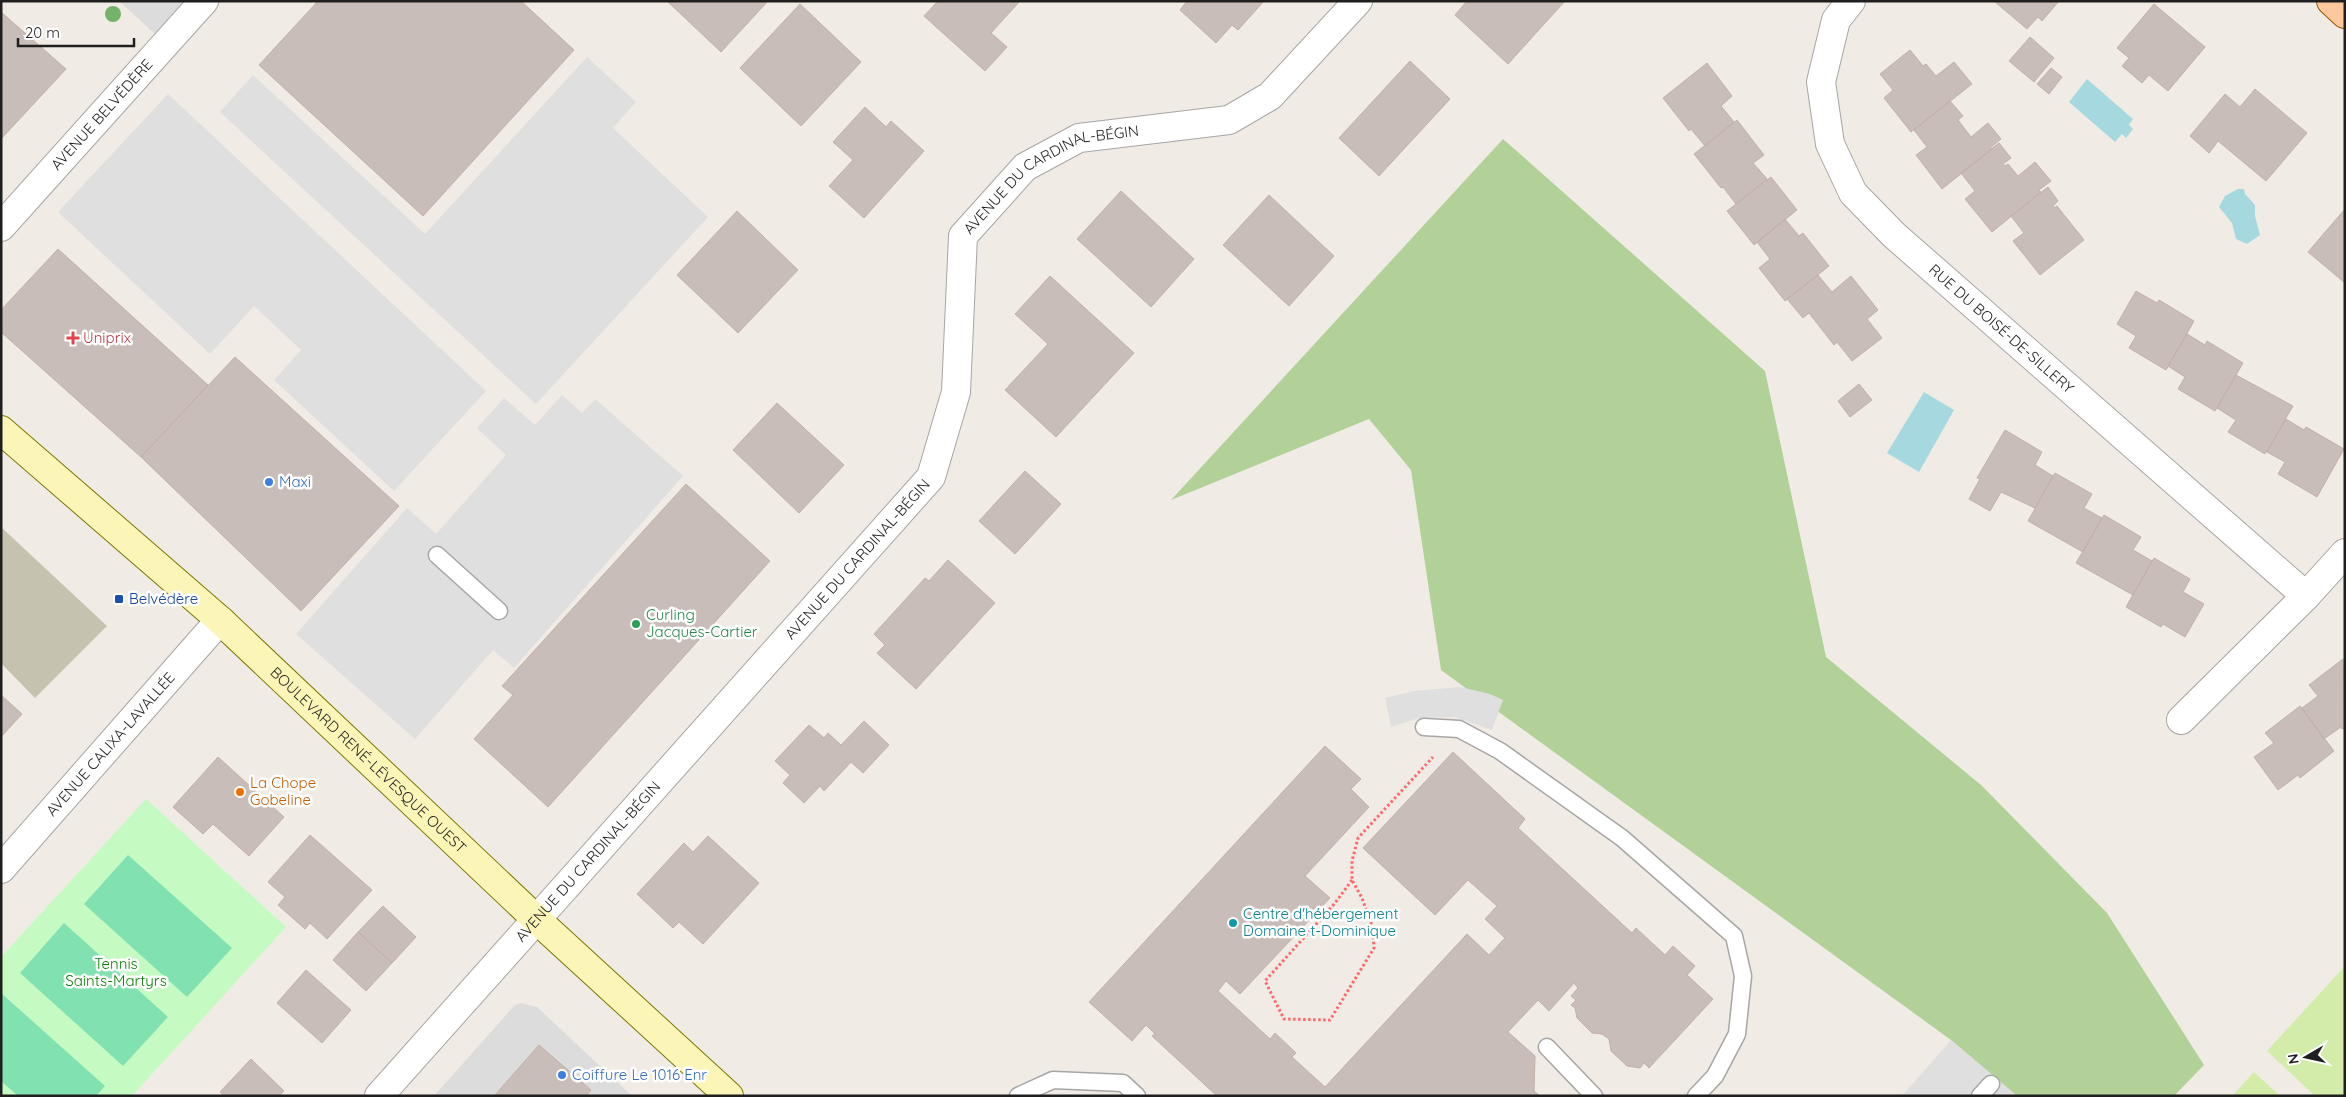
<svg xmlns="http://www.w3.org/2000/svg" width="2346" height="1097" viewBox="0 0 2346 1097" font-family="Quicksand,sans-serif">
<rect width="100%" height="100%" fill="#f0ebe5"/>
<path fill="#dddcdc" d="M119,1h85l-38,43z
M521,1003l16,4 95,89h-198l81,-91z"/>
<path fill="#c5c3b0" d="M1,527l106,99 -72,72 -34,-35z"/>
<path fill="#d3ecaa" d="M2345,966v130h-30l-48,-45z
M2254,1072l26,24h-48z"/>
<path fill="#b1d199" d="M1503,139l262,232 61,286 155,128 126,128 97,152 -30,31h-157l-66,-56 -510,-370 -30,-200 -42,-51 -198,81z"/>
<path fill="#c5fbc2" d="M146,799l140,128 -154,169h-131v-139z"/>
<path fill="#81e1b0" d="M128,855l104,93 -45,49 -103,-93z
M64,923l104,94 -45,49 -103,-93z
M1,993l104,93 -9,10h-78l-17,-15z"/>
<path fill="#dfdfdf" d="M587,57l49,45 -23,26 95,89 -172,187 -316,-292 33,-37 172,159z
M168,94l318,297 -92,100 -120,-111 27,-30 -47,-44 -44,48 -152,-142z
M562,395l20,18 13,-14 88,77 -169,192 -21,-18 -78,89 -119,-105 111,-126 29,26 70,-79 -29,-27 27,-30 31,27z
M1460,687l30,7 13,6 -11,30 -37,-13 -36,1 -28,9 -6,-29 29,-7z
M1951,1040l66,56h-115z"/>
<path fill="#a5d9df" d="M2087,79l46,40 -4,6 4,4 -7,9 -4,-4 -7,8 -46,-40z
M2238,189h6l1,5 10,11v11l5,19 -13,9 -11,-5 -4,-16 -13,-16 6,-11z
M1924,392l30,18 -35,62 -32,-19z"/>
<path fill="#c8bdb8" stroke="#c3b0a7" d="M318,1h203l53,49 -151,166 -164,-151z
M667,1h101l-47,51z
M938,1h82l-29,32 16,14 -22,24 -61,-55z
M1187,1h77l-26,29 -6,-5 -16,18 -36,-33z
M1467,1h98l-57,63 -53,-49z
M1994,1h65l-17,20 -4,-4 -11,12z
M800,4l61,58 -60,64 -61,-58z
M2154,4l51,43 -37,44 -19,-16 -7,8 -20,-17 7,-8 -12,-10z
M1,12l65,57 -65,70z
M2030,37l24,21 -20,24 -25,-21z
M1910,50l13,16 3,-2 10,12 18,-14 18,22 -61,48 -27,-34 9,-8 -13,-16z
M1410,61l40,38 -71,77 -40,-38z
M1707,63l25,33 -11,10 13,16 -29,24 -14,-17 -2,2 -26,-33z
M2051,68l11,9 -13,17 -12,-10z
M2255,89l52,44 -41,48 -48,-40 -9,12 -19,-17 35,-42 15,13z
M1950,101l13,15 -5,4 13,17 17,-14 13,16 -11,9 2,1 -50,40 -26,-34 11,-8 -13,-17z
M865,107l21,20 5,-6 33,30 -60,67 -35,-32 24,-26 -20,-18z
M1737,120l27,35 -11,8 14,16 -31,25 -13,-17 -2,1 -27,-34z
M1999,143l12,15 -8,6 2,2 3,-2 10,12 17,-14 16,19 -12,9 2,2 -49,40 -27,-33 10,-8 -14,-18z
M1771,177l26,33 -43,35 -27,-34z
M2048,187l10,14 -5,5 1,2 3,-2 27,34 -44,35 -27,-34 11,-8 -13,-17z
M1121,191l73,68 -43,48 -74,-68z
M1269,195l65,61 -45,50 -66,-61z
M2345,209v74l-37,-31z
M737,211l61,59 -60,63 -61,-58z
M1785,219l14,17 4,-3 26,33 -44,35 -26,-33 11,-9 -13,-17z
M58,249l150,136 -67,72 -140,-125v-22z
M1818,275l14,17 19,-16 27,34 -11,9 15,19 -30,23 -15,-19 -3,3 -25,-32 -6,5 -16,-19z
M1050,276l84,77 -78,84 -51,-47 43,-46 -33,-30z
M2136,291l21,12 2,-3 35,21 -28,49 -37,-22 7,-12 -19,-12z
M2187,334l18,11 2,-4 36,22 -28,48 -37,-22 7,-12 -17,-11z
M235,357l164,149 -98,105 -160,-154z
M2236,375l57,31 -28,48 -37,-22 8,-12 -19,-12z
M1859,384l13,16 -22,17 -12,-16z
M777,403l67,62 -45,48 -66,-63z
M2286,419l18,11 2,-3 38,22 -27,48 -39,-23 7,-12 -18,-10z
M2005,430l37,22 -7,13 18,11 -18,32 -34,-16 -11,19 -21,-12 11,-20 -3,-1z
M1025,471l36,33 -46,50 -36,-33z
M2055,473l37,21 -8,14 18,10 -19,34 -55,-31z
M686,484l84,77 -222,246 -74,-68 39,-44 -11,-9z
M2104,515l37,22 -8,13 19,11 -19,34 -57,-32z
M2154,558l36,21 -7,13 21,12 -19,33 -22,-13 -2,3 -35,-20z
M948,560l47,43 -79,86 -39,-36 8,-8 -11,-11 51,-56 4,3z
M2343,659l2,69 -3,1 -1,-2 -17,12 -22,-31 16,-12 -9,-11z
M1,695l21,19 -21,23z
M2300,706l34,45 -34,27 -2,-3 -20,15 -24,-33 20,-14 -9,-10z
M864,721l25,24 -26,28 -12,-11 -27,29 -4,-5 -16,17 -21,-20 7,-8 -15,-14 34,-36 15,13 4,-5 13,12z
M1325,746l36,33 -10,10 18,18 -64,69 25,22 -90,96 -14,-13 -8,10 52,48 5,-6 21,20 -4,4 33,30 142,-153 22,21 16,-17 -20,-19 12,-13 -29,-26 -33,35 -72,-67 90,-96 72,67 -7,9 114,105 4,-5 29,27 8,-9 22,20 -8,9 26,24 -64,69 -5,-5 -4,5 -13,-2 -16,-15 -2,-12 -7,-5 -10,-1 -15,-15 -2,-10 -4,-3 5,-5 -5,-4 7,-8 -4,-5 -25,28 -11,-11 -30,32 27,24 -1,35 6,5h-323l-65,-60 3,-2 -9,-9 -14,16 -43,-39z
M218,757l66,60 -35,39 -36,-32 -10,10 -30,-27z
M310,835l62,55 -45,49 -17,-16 -5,6 -27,-24 7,-8 -17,-15z
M708,836l51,47 -56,61 -24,-22 -6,6 -36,-34 47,-51 9,9z
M383,906l33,31 -24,26 -34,-31z
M358,932l34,31 -26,28 -33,-31z
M306,970l45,40 -29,33 -45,-40z
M539,1045l52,45 -5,6 -91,-1z
M251,1059l33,32 -5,5h-55l-4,-4z"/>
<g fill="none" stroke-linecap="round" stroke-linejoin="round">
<defs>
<path id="service" d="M437,555l62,56
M1424,727l35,2 41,22 122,87 112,98 9,40 -6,58 -22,42 -19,20
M1547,1047l47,49
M1018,1096l35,-16 70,3 14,13
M1980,1096l11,-12"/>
<g id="minor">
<path id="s1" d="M1851,1l-15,19 -15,62 9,62 23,49 41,42 412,361"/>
<path d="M2181,720l125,-124 39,-43"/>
<path id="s2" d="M1,869l219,-249"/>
<path id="s3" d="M379,1096l552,-619 25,-85 7,-156 62,-69 54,-29 150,-18 41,-24 88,-95"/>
</g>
<g id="tertiary">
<path id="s4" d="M1,227l203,-226"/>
</g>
<g id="secondary">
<path id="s5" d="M1,430l219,190 316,299 193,177"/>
</g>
<path id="primary" d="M2331,1l14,13"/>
</defs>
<use href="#service" stroke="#a6a6a6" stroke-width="19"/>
<use href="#minor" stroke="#a6a6a6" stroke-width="30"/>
<use href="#tertiary" stroke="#a6a6a6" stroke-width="30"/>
<use href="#secondary" stroke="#7b7802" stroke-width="30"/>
<use href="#primary" stroke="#9b5300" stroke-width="30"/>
<path stroke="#fe696d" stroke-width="3" stroke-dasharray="2.5 2.5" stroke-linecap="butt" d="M1352,880l-17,23 -70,78 19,38 46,1 44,-72 -1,-19 -11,-31 -10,-18v-19l6,-23 75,-81"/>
<use href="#service" stroke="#fff" stroke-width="16"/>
<use href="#minor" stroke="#fff" stroke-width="28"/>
<use href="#tertiary" stroke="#fff" stroke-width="28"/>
<use href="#secondary" stroke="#fbf6b8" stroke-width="28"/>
<use href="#primary" stroke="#fec79c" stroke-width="28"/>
</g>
<circle fill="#74b16b" cx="113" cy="14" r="8"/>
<path fill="#e0444e" stroke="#fff" stroke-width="2" d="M70.5 330.5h5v5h5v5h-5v5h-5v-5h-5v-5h5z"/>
<g fill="#3f7fe0" stroke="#fff" stroke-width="2">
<circle cx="269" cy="482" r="5"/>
<circle cx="562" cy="1075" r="5"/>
</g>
<rect fill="#1a4fb4" stroke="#fff" stroke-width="2" x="114" y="594" width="10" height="10" rx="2.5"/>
<circle fill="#2e9e5b" stroke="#fff" stroke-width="2" cx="636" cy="624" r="5"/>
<circle fill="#e8710a" stroke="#fff" stroke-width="2" cx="240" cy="792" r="5"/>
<circle fill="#0f9aa8" stroke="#fff" stroke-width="2" cx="1233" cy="923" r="5"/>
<g text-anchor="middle" stroke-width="5" stroke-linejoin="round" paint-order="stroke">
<g font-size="15" fill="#1f1f1f" stroke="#fff">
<text dy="5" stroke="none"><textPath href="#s4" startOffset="151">AVENUE BELVÉDÈRE</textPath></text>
<text dy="5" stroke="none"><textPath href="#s3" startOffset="1184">AVENUE DU CARDINAL-BÉGIN</textPath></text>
<text dy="5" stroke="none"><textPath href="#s1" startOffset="406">RUE DU BOISÉ-DE-SILLERY</textPath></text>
<text dy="5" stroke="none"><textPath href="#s3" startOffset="719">AVENUE DU CARDINAL-BÉGIN</textPath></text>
<text dy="5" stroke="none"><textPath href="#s2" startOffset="166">AVENUE CALIXA-LAVALLÉE</textPath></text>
<text dy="5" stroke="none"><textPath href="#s5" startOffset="494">BOULEVARD RENÉ-LÉVESQUE OUEST</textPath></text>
<text dy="5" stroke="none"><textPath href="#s3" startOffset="314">AVENUE DU CARDINAL-BÉGIN</textPath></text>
</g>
<g font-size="15" fill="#be3a42" stroke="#fff" text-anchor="start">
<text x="83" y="343">Uniprix</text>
</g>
<g font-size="15" fill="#366cbe" stroke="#fff" text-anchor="start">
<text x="279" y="487">Maxi</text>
<text x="572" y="1080">Coiffure Le 1016 Enr</text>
</g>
<g font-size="15" fill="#164399" stroke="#fff" text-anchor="start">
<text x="129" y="604">Belvédère</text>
</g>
<g font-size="15" fill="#27864d" stroke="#fff" text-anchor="start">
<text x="646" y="620">Curling<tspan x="646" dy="17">Jacques-Cartier</tspan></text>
</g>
<g font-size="15" fill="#c56008" stroke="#fff" text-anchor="start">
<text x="250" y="788">La Chope<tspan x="250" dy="17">Gobeline</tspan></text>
</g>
<g font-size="15" fill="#0d838f" stroke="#fff" text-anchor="start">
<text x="1243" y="919">Centre d'hébergement<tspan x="1243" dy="17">Domaine t-Dominique</tspan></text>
</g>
<g font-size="15" fill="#0e8208" stroke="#fff">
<text x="116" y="969">Tennis<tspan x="116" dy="17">Saints-Martyrs</tspan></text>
</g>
</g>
<rect width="2346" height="1097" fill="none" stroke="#1f1f1f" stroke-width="5"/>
<g transform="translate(2306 1057) rotate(261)" stroke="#ffffff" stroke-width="4" paint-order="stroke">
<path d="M0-4L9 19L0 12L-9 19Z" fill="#1f1f1f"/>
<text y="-8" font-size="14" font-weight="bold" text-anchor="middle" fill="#1f1f1f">N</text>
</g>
<path d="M18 38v8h116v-8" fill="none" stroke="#1f1f1f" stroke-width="2.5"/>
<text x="25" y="38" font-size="15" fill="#1f1f1f" stroke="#ffffff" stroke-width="4" paint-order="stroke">20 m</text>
</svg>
